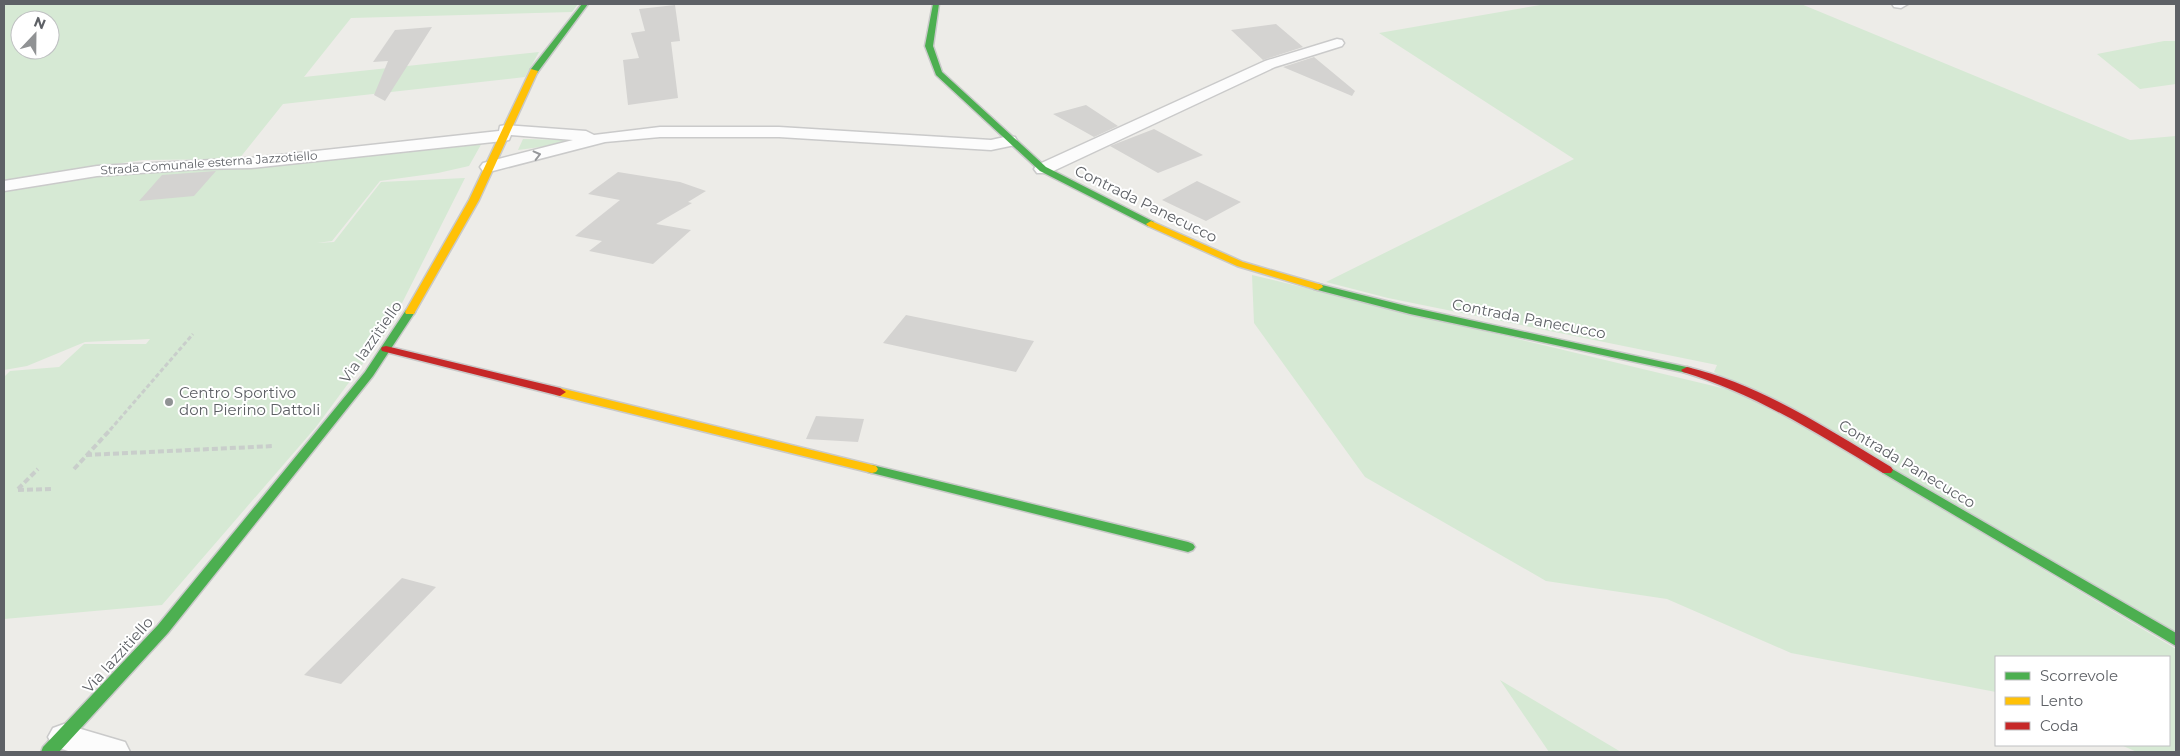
<svg xmlns="http://www.w3.org/2000/svg" width="2180" height="756" viewBox="0 0 2180 756" font-family="Montserrat,sans-serif">
<rect width="100%" height="100%" fill="#edece8"/>
<path fill="#d6e9d4" fill-rule="evenodd" d="M4,4h574l-6,8 -221,6 -47,59 235,-25 -14,25 -242,27 -44,55 -96,1 -139,20zM20,20h30v30h-30z
M1546,4h255l329,136 46,-4v504l-462,-268 3,-7 -329,-67 -62,-16 248,-123 -195,-126z
M2164,41h12v43l-36,5 -43,-35z
M523,139l49,1 -1,3 -53,7z
M483,141l-14,25 -31,7 -58,8 -48,60 -15,2 17,-1 47,-60 84,-4 -75,149 -74,100 -154,178 -158,14v-242l6,-6 49,-4 25,-23h62l4,-5 -65,3 -58,24 -23,4v-180l101,-15z
M1252,275l499,120 425,254v103h-39l-16,-7h48v-88h-173v35l-205,-39 -124,-54 -121,-18 -181,-104 -111,-154z
M1500,680l121,72h-72z"/>
<path fill="#d4d3d1" d="M675,5l5,36 -9,1 7,56 -50,7 -5,-45 16,-2 -8,-25 14,-2 -6,-22z
M1276,24l27,23 -40,13 -32,-30z
M432,27l-47,74 -11,-6 14,-34 -15,1 22,-32z
M1314,57l41,34 -3,5 -69,-29z
M1086,105l32,21 -24,11 -41,-23z
M1154,129l49,26 -45,18 -48,-27z
M216,171l-22,25 -55,5 23,-26z
M618,172l62,10 26,9 -18,11 4,1 -36,21 35,6 -38,34 -64,-13 13,-10 -27,-5 45,-36 -32,-6z
M1197,181l44,21 -35,19 -44,-21z
M906,315l78,16 50,10 -18,31 -133,-29z
M816,416l48,3 -6,23 -52,-3z
M402,578l34,9 -95,97 -37,-9z"/>
<g fill="none" stroke-linecap="round" stroke-linejoin="round">
<defs>
<path id="street" d="M1892,4h16l-7,4 -7,-1z
M1337,39l5,1 2,3 -2,3 -67,21 -226,106h-12l-3,-4 3,-4 228,-104z
M506,125l80,6 8,4 66,-8h119l212,13 18,-4 6,1 2,4 -2,4 -24,5 -212,-13h-119l-55,5 -116,30 -6,-1 -3,-4 3,-4 90,-23 -62,-5 -2,5 -6,1 -252,27 -53,1 -101,7 -93,15v-10l93,-15 154,-8 248,-27 1,-5z
M64,724l61,18 5,10h-59l-18,-6 -5,-9 5,-9z"/>
<path id="fast" d="M582,4h6l-51,69h-6v-4z
M933,4h6l-6,42 9,26 104,95 108,55v4h-6l-108,-55 -104,-96 -11,-29z
M1318,284l92,23 281,61 2,2 -6,3 -277,-59 -96,-25 -1,-2z
M410,309l5,3 -42,64 -205,257 -109,119h-18l2,-5 115,-122 207,-253 41,-62z
M872,465l316,77 5,2 2,3 -2,3 -5,2 -320,-80 -2,-3 2,-3z
M1887,466l289,167v13l-293,-173 -2,-3 2,-3z"/>
<path id="slow" d="M531,69l7,2 -59,129 -64,112 -1,2h-8l-1,-2 64,-112z
M1151,221l92,41 79,23 1,2 -5,3 -81,-24 -89,-40 -2,-2z
M560,388l312,77 4,1 2,3 -2,3 -4,1 -316,-78 -2,-3z"/>
<path id="jam" d="M386,346l174,42 6,4 -6,4 -178,-45 -1,-2 1,-2z
M1687,367c75,18 139,61 204,100l2,3 -2,3h-8c-65,-39 -127,-79 -200,-101l-2,-2z"/>
</defs>
<use href="#street" stroke="#cacaca" stroke-width="3"/>
<use href="#fast" stroke="#c9c9c9" stroke-width="3"/>
<use href="#slow" stroke="#c9c9c9" stroke-width="3"/>
<use href="#jam" stroke="#c9c9c9" stroke-width="3"/>
<path stroke="#c9cecb" stroke-width="3" stroke-dasharray="4.5 2.5" stroke-linecap="butt" d="M110,430l83,-96"/>
<path stroke="#c9cecb" stroke-width="4" stroke-dasharray="6 3" stroke-linecap="butt" d="M86,455l188,-9
M74,469l37,-40
M18,489l20,-20
M18,490l33,-1"/>
<use href="#street" fill="#fcfcfc" fill-rule="evenodd"/>
<use href="#fast" fill="#4caf50" fill-rule="evenodd"/>
<use href="#slow" fill="#ffc107" fill-rule="evenodd"/>
<use href="#jam" fill="#c62828" fill-rule="evenodd"/>
</g>
<defs><path id="oneway-chevron" d="M-2-3.5L2.5 0L-2 3.5" fill="none" stroke-width="1.6" stroke-linecap="round" stroke-linejoin="round" transform="scale(1.25)"/></defs>
<use stroke="#95979a" href="#oneway-chevron" transform="translate(537 155) rotate(-14)"/>
<circle fill="#909294" stroke="#fff" stroke-width="2" cx="169" cy="402" r="5"/>
<g text-anchor="middle" stroke-width="4" stroke-linejoin="round" paint-order="stroke">
<g font-size="12" fill="#5e6166" stroke="#fff">
<text transform="translate(209 163) rotate(-4)" y="4">Strada Comunale esterna Jazzotiello</text>
</g>
<g font-size="15" fill="#5e6166" stroke="#fff">
<text transform="translate(1146 204) rotate(26)" y="5">Contrada Panecucco</text>
<text transform="translate(1529 319) rotate(11)" y="5">Contrada Panecucco</text>
<text transform="translate(371 342) rotate(-55)" y="5">Via Iazzitiello</text>
<text transform="translate(1907 464) rotate(31)" y="5">Contrada Panecucco</text>
<text transform="translate(118 655) rotate(-48)" y="5">Via Iazzitiello</text>
</g>
<g font-size="15" fill="#5e6166" stroke="#fff" text-anchor="start">
<text x="179" y="398">Centro Sportivo<tspan x="179" dy="17">don Pierino Dattoli</tspan></text>
</g>
</g>
<rect width="2180" height="756" fill="none" stroke="#5e6166" stroke-width="10"/>
<rect x="1995" y="656" width="175" height="90" fill="#ffffff" stroke="#bfc0c2"/>
<rect x="2005" y="672" width="25" height="8" fill="#4caf50" stroke="#bfc0c2"/>
<text x="2040" y="681" font-size="15" fill="#5e6166">Scorrevole</text>
<rect x="2005" y="697" width="25" height="8" fill="#ffc107" stroke="#bfc0c2"/>
<text x="2040" y="706" font-size="15" fill="#5e6166">Lento</text>
<rect x="2005" y="722" width="25" height="8" fill="#c62828" stroke="#bfc0c2"/>
<text x="2040" y="731" font-size="15" fill="#5e6166">Coda</text>
<g transform="translate(35 35) rotate(22)"><circle r="24" fill="#ffffff" stroke="#bfc0c2"/>
<path d="M0-4L9 19L0 12L-9 19Z" fill="#909294"/>
<text y="-8" font-size="14" font-weight="bold" text-anchor="middle" fill="#5e6166">N</text>
</g>
</svg>
